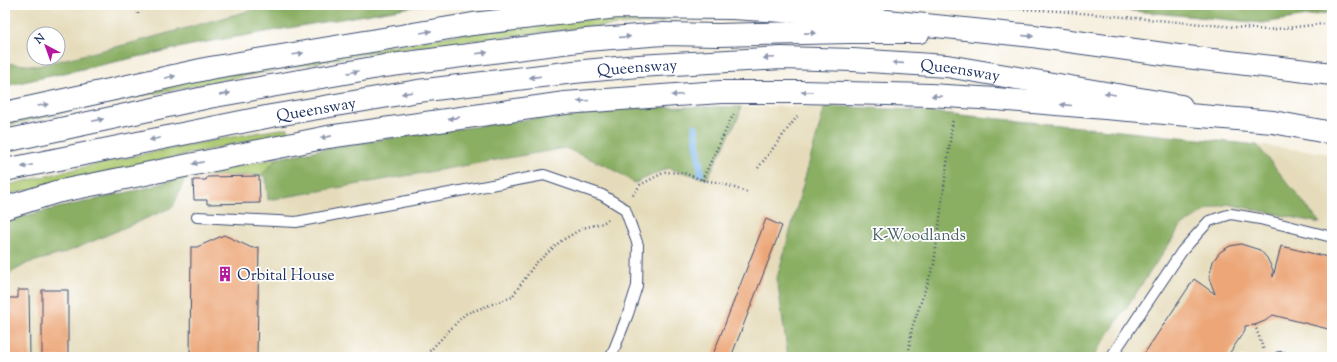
<svg xmlns="http://www.w3.org/2000/svg" width="1337" height="362" viewBox="0 0 1337 362" font-family="'Sorts Mill Goudy',serif">
<rect width="100%" height="100%" fill="#fff"/>
<filter id="ink" filterUnits="userSpaceOnUse"><feTurbulence type="fractalNoise" baseFrequency=".025" numOctaves="2"/><feDisplacementMap in="SourceGraphic" scale="8" xChannelSelector="R" yChannelSelector="G"/><feConvolveMatrix kernelMatrix="1 2 1 2 8 2 1 2 1" color-interpolation-filters="sRGB"/></filter>
<filter id="wash" filterUnits="userSpaceOnUse"><feTurbulence type="fractalNoise" baseFrequency=".012" numOctaves="4" result="noise"/><feDisplacementMap in="SourceGraphic" scale="16" xChannelSelector="R" yChannelSelector="G"/><feGaussianBlur stdDeviation="0.9" result="paint"/><feColorMatrix in="noise" values="0 0 0 0 0 0 0 0 0 0 0 0 0 0 0 0 0 1.4 0 .05"/><feComposite in="paint" operator="in"/></filter>
<g filter="url(#wash)">
<rect width="100%" height="100%" fill="#f6f0e0"/>
<path fill="#e5dbba" fill-rule="evenodd" d="M5,5h265l-142,39 -91,22 -32,-3zM34,34h24v24h-24z
M825,106l86,4 326,32 95,12v203h-1327v-81l23,-13 37,-10 108,-45 13,-32 75,-1 5,2 2,23 297,-52 46,20 24,15 32,-15 40,11 32,-63 2,-9z"/>
<path fill="#aecb72" stroke="#647d68" d="M663,13v9l-75,5 -219,26 -235,44 -129,29v-5l204,-45 301,-50z
M288,128v4l-283,63v-9c93,-23 188,-44 283,-58z
M278,158l-17,17 -75,1z"/>
<path fill="#8aaf64" stroke="#526f61" d="M270,5h153l-222,38 -196,43v-23l32,3 91,-22z
M1068,5h264v7l-69,11z
M825,106l86,4 346,35 63,78 -92,-19 -19,5 -28,17 -88,131h-305l-11,-79z
M617,107h124l-2,9 -32,63 -40,-11 -32,15 -24,-15 -46,-20 -297,52 -2,-23 -5,-2 17,-17 70,-14z
M186,176l-13,31 -108,46 -37,10 -23,13v-56l141,-32z"/>
<g fill="none" stroke-linecap="round" stroke-linejoin="round">
<path stroke="#7db5ed" stroke-width="7" d="M695,127l6,46"/>
</g>
<g id="blocks">
<path fill="#eca677" d="M259,176l1,27 -53,1v-4h-13l-1,-20h13l1,-3z
M766,219l16,7 -51,131h-19z
M224,235l28,13 7,-1 -2,110h-67l1,-110h6z
M1241,244l19,6 7,8 6,12v7l8,-31 51,12v72l-59,-15 -8,6 -10,4 -10,1v4l-18,27h-85l52,-78 21,15 -6,-16 4,-17 7,-9 10,-6z
M18,290h11l1,67h-25v-59h13z
M42,290h26v67h-26z"/>
</g>
</g>
<g filter="url(#ink)">
<use href="#blocks" fill-opacity="0" stroke="#3c4c72" stroke-width="1"/>
<g fill="none" stroke-linecap="round" stroke-linejoin="round">
<defs>
<path id="lane" d="M197,217l99,5 248,-47 58,20 23,14 13,36 -1,41 -9,28 -17,43
M1111,357l71,-106 27,-30 22,-7 29,5 72,18
M1279,357h4"/>
<g id="primary">
<path d="M5,141l204,-44 175,-31 202,-26 77,-6 55,1 131,-3h70"/>
<path id="s1" d="M5,170l266,-54 147,-25 156,-19 64,-6 144,-8 71,2 94,6 234,40"/>
</g>
<path id="highway" d="M5,113l205,-45 263,-44 144,-17 115,1 68,4 233,24 145,20 154,18
M5,208l51,-16 272,-55 237,-34 111,-8 45,-3h80l129,3 66,4 277,23 59,11"/>
</defs>
<use href="#lane" stroke="#3c4c72" stroke-width="12"/>
<use href="#primary" stroke="#3c4c72" stroke-width="24"/>
<use href="#highway" stroke="#3c4c72" stroke-width="24"/>
<path stroke="#3c4c72" stroke-width="2.5" stroke-dasharray="1 3" stroke-linecap="butt" d="M138,5v9
M984,7l75,4 208,19 65,-7
M758,168l41,-54
M702,180l32,-67
M633,195l7,-10 25,-13 19,1 18,7 19,3 28,10
M1255,325l9,26
M424,357l41,-43 47,-17 23,-33 26,-23 22,-13 20,-5 7,-5
M908,357l4,-29 22,-64 19,-146"/>
<use href="#lane" stroke="#fff" stroke-width="10"/>
<use href="#primary" stroke="#fff" stroke-width="22"/>
<use href="#highway" stroke="#fff" stroke-width="22"/>
</g>
<defs><path id="oneway-solid" d="M-6-.8H1V-3.2L6.5 0L1 3.2V.8H-6Z"/></defs>
<g fill="#8d97ae">
<use href="#oneway-solid" transform="translate(426 32) rotate(-10)"/>
<use href="#oneway-solid" transform="translate(810 33) rotate(-1)"/>
<use href="#oneway-solid" transform="translate(1028 36) rotate(5)"/>
<use href="#oneway-solid" transform="translate(625 37) rotate(-4)"/>
<use href="#oneway-solid" transform="translate(482 53) rotate(-7)"/>
<use href="#oneway-solid" transform="translate(298 54) rotate(-10)"/>
<use href="#oneway-solid" transform="translate(769 58) rotate(177)"/>
<use href="#oneway-solid" transform="translate(898 63) rotate(-176)"/>
<use href="#oneway-solid" transform="translate(353 72) rotate(-11)"/>
<use href="#oneway-solid" transform="translate(170 77) rotate(-12)"/>
<use href="#oneway-solid" transform="translate(535 77) rotate(173)"/>
<use href="#oneway-solid" transform="translate(807 92) rotate(-179)"/>
<use href="#oneway-solid" transform="translate(407 93) rotate(171)"/>
<use href="#oneway-solid" transform="translate(225 94) rotate(-10)"/>
<use href="#oneway-solid" transform="translate(1110 94) rotate(-170)"/>
<use href="#oneway-solid" transform="translate(677 95) rotate(177)"/>
<use href="#oneway-solid" transform="translate(937 96) rotate(-177)"/>
<use href="#oneway-solid" transform="translate(583 101) rotate(175)"/>
<use href="#oneway-solid" transform="translate(43 105) rotate(-12)"/>
<use href="#oneway-solid" transform="translate(1066 105) rotate(-175)"/>
<use href="#oneway-solid" transform="translate(454 118) rotate(172)"/>
<use href="#oneway-solid" transform="translate(98 120) rotate(-12)"/>
<use href="#oneway-solid" transform="translate(326 137) rotate(169)"/>
<use href="#oneway-solid" transform="translate(155 139) rotate(168)"/>
<use href="#oneway-solid" transform="translate(198 163) rotate(168)"/>
<use href="#oneway-solid" transform="translate(27 166) rotate(168)"/>
</g>
</g>
<defs>
<symbol id="building-bare" viewBox="-9 -9 18 18"><path d="M-4-6H4V6H1V3H-1V6H-4ZM-2.5-4.3h1.7v1.8h-1.7ZM.8-4.3h1.7v1.8H.8ZM-2.5-1h1.7V.8h-1.7ZM.8-1h1.7V.8H.8Z" fill="#b5179e" stroke="#fff" stroke-width="2.5" paint-order="stroke"/></symbol>
</defs>
<g fill-rule="evenodd">
<use href="#building-bare" x="214" y="263" width="22" height="22"/>
</g>
<g text-anchor="middle" stroke-width="3.5" stroke-linejoin="round" paint-order="stroke">
<g font-size="16" fill="#1b2f5e" stroke="#fff">
<text dy="6" stroke="none"><textPath href="#s1" startOffset="641">Queensway</textPath></text>
<text dy="6" stroke="none"><textPath href="#s1" startOffset="965">Queensway</textPath></text>
<text dy="6" stroke="none"><textPath href="#s1" startOffset="317">Queensway</textPath></text>
</g>
<g font-size="16" fill="#475e64" stroke="#fff">
<text x="919" y="240">K-Woodlands</text>
</g>
<g font-size="16" fill="#1b2f5e" stroke="#fff" text-anchor="start">
<text x="237" y="280">Orbital House</text>
</g>
</g>
<rect width="1337" height="362" fill="none" stroke="#fff" stroke-width="20"/>
<g transform="translate(46 46) rotate(319)"><circle r="19" fill="#ffffff" stroke="#a4acbf"/>
<path d="M0-3L7 15L0 10L-7 15Z" fill="#b5179e"/>
<text y="-6" font-size="11" font-weight="bold" text-anchor="middle" fill="#1b2f5e">N</text>
</g>
</svg>
